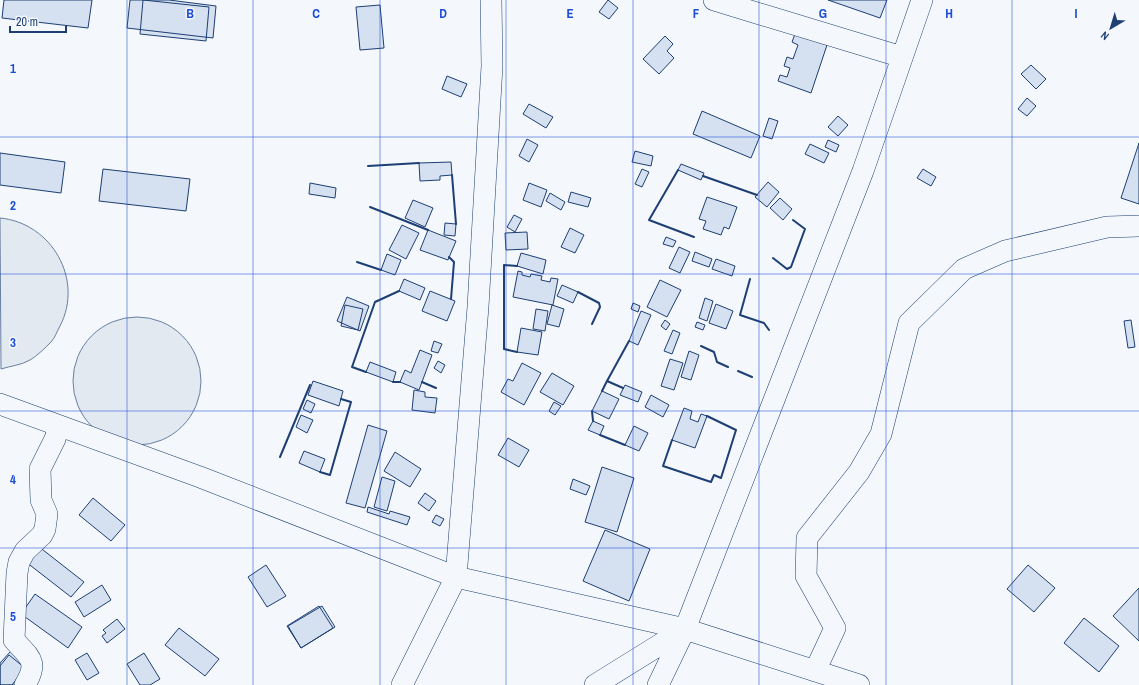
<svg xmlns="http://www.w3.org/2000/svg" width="1139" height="685" viewBox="0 0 1139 685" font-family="'Archivo Narrow',sans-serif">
<rect width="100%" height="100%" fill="#f4f7fb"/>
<path fill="#e3e9f0" stroke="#687fa3" d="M0,218c52,5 84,62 60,108 -3,5 -5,12 -9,16 -6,6 -14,14 -21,18 -8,5 -20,6 -29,9z
M73 381a64 64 0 1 1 128 0a64 64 0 1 1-128 0Z"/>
<path fill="#d5e0f0" stroke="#1d3f73" d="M4,0h88l-4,28 -86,-10z
M130,0h39l47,6 -3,32 -86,-10z
M143,0l66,7 -3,34 -66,-7z
M608,0l10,8 -9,11 -10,-7z
M828,0h59l-7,18z
M380,5l4,43 -24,2 -4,-43z
M795,34l32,11 -16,48 -33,-12 2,-6 7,2 3,-9 -6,-2 3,-9 6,2 5,-14 -6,-3z
M665,36l8,8 -6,7 7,7 -15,16 -16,-15z
M1031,65l15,14 -10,10 -15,-15z
M447,76l20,8 -6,13 -19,-8z
M1027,98l9,8 -9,10 -9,-7z
M529,104l24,13 -7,11 -23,-14z
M702,111l58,25 -9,22 -58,-24z
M838,116l10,9 -10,11 -10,-9z
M769,118l9,3 -6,18 -9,-3z
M527,139l11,6 -9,17 -10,-6z
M828,140l11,5 -3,7 -11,-5z
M1139,143v61l-18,-6z
M810,144l19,9 -5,10 -19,-9z
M635,151l18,5 -2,10 -19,-4z
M0,153l65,9 -4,31 -61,-8z
M451,162l1,13 -12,1v4l-20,1 -1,-18z
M681,164l23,9 -3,7 -23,-10z
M103,169l87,10 -4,32 -87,-10z
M642,169l7,3 -7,15 -7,-3z
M923,169l13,8 -5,9 -14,-8z
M768,182l11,10 -12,15 -12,-10z
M310,183l26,5 -1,10 -26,-4z
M529,183l18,7 -6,17 -18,-7z
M571,192l20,6 -3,9 -20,-5z
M550,193l15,9 -4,8 -15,-9z
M707,197l30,10 -8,22 -5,-2 -3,8 -18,-6 3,-8 -7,-2z
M780,198l12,11 -9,11 -13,-12z
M413,200l20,8 -8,19 -20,-9z
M514,215l8,4 -7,13 -8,-5z
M445,223l11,1 -1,12 -11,-1z
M402,225l17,8 -13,26 -17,-9z
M570,228l14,7 -9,18 -14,-6z
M428,230l28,11 -8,19 -28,-10z
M527,232l1,17 -22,1 -1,-17z
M666,237l10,4 -3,6 -10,-3z
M679,247l11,5 -10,21 -11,-5z
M695,252l17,7 -3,8 -17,-6z
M521,253l25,7 -3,14 -26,-8z
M387,254l14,6 -6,15 -14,-5z
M716,259l19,7 -3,10 -20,-7z
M518,271l4,1v3l8,2 1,-3 11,2 -1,4 9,2 1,-4 7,1 -5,26 -40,-8z
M404,279l21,9 -5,12 -21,-9z
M660,280l21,10 -14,27 -20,-10z
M562,285l16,7 -5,11 -16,-7z
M430,291l25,10 -8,20 -25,-10z
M347,297l22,9 -9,25 -23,-10z
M705,298l8,3 -6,20 -8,-3z
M633,303l7,3 -2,6 -7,-3z
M716,304l17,7 -7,18 -17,-6z
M345,305l18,4 -5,21 -17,-4z
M552,305l12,4 -5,18 -12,-3z
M536,309l12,2 -3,20 -12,-2z
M641,311l10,4 -13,30 -9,-4z
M665,320l5,4 -4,6 -5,-4z
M1131,320l4,27 -7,1 -4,-27z
M697,322l8,3 -2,5 -8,-3z
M521,328l21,4 -4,23 -21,-3z
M673,330l7,3 -8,21 -8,-3z
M434,341l8,3 -4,9 -7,-2z
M420,350l12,5 -13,35 -19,-8 5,-12 6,3z
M689,351l10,4 -8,25 -10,-3z
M670,359l13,4 -9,27 -13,-4z
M438,361l7,4 -4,8 -7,-5z
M370,362l26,10 -3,10 -27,-10z
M522,363l19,10 -17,32 -23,-13 7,-13 5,2z
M552,373l22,13 -11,19 -23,-13z
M313,381l30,10 -4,15 -31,-11z
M625,385l17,7 -4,10 -18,-7z
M414,390l11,2v5l12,1 -2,15 -23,-3z
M602,391l17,8 -10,20 -17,-8z
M651,395l18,10 -6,12 -18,-10z
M307,400l8,4 -4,9 -8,-4z
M554,402l7,4 -6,9 -6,-4z
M684,408l8,3 -2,8 8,3 3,-8 6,2 -12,32 -23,-8z
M301,415l12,5 -6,13 -11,-6z
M593,421l11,5 -4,9 -12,-5z
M368,425l19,6 -22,77 -19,-5z
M634,426l14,7 -9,18 -14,-6z
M508,438l21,12 -10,17 -21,-12z
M304,451l21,8 -5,13 -21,-9z
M395,452l26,17 -11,18 -26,-16z
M602,467l32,11 -17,54 -32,-10z
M382,477l13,4 -8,30 -13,-4z
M573,479l17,7 -4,9 -16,-6z
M425,493l11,8 -7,10 -11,-8z
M93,498l32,27 -14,16 -32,-26z
M368,507l21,7 1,-3 20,6 -3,8 -40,-13z
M436,515l8,4 -4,7 -8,-4z
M605,530l45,19 -21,52 -46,-20z
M38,546l46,36 -13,15 -45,-35z
M266,565l20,31 -19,11 -19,-30z
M1028,565l27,23 -21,24 -27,-23z
M102,585l9,15 -27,17 -9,-15z
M1139,588v53l-26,-25z
M35,594l47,33 -14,21 -47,-34z
M319,606l14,22 -32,20 -14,-22z
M322,606l13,21 -34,21 -13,-22z
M1084,618l35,28 -20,26 -35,-29z
M117,619l8,10 -18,14 -5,-7 4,-3 -3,-3z
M179,628l40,31 -14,17 -40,-31z
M11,651l19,19 -14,15h-16v-22z
M87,653l12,20 -12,7 -12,-20z
M144,653l16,26 -10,6h-10l-13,-21z
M9,655l16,13 -13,17h-12v-19z"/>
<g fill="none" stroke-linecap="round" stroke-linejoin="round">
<defs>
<path id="minor" d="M714,0l188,57
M0,404l200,73 256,100 229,52
M815,671l20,-43 -29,-52 1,-38 52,-66 22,-38 28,-111 55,-54 41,-18 102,-24 32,-1
M25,685c14,-24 5,-27 -11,-45l3,-67 2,-11 6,-11 17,-16 3,-6 2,-15 -6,-14 -1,-31 15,-30 4,-13
M402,685l54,-108 22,-270 14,-241 -1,-66
M595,685l90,-56
M658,685l27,-56
M859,685l-174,-56 178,-458 59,-171"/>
</defs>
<use href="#minor" stroke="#1d3f73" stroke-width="22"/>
<use href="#minor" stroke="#f4f7fb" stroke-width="21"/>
<path stroke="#1d3f73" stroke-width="2" d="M368,166l51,-3
M678,170l-29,50 45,17
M452,175l4,49
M703,176l54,19
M370,207l58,23
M449,257l5,5 -3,37
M773,258l14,11 4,-2 14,-38 -12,-9
M357,262l24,8
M750,279l-10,36 24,8 5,7
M578,292l21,11 1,4 -8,17
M701,346l13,6 3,10 11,5
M517,352l-13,-3v-84l13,1
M738,371l14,6
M366,372l-14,-5 23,-65 24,-11
M393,382h7
M422,382l14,6
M623,388l-16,-7 22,-40
M602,391l5,-10
M592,411l1,10
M600,435l25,10
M672,440l-9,26 48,16 3,-7 7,3 15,-48 -29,-14
M280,457l30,-72
M320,472l10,3 21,-73 -10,-3"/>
</g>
<path fill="none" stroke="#1d4ed8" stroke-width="1" stroke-opacity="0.55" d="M127,0v685M253,0v685M380,0v685M506,0v685M633,0v685M759,0v685M886,0v685M1012,0v685M0,137h1139M0,274h1139M0,411h1139M0,548h1139"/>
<g font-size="13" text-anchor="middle" font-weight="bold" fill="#1d4ed8" stroke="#f4f7fb" stroke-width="3" stroke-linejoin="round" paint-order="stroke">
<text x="190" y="18">B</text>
<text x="316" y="18">C</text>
<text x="443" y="18">D</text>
<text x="570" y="18">E</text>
<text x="696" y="18">F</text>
<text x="823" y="18">G</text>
<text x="949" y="18">H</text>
<text x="1076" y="18">I</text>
<text x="13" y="73">1</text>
<text x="13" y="210">2</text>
<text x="13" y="347">3</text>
<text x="13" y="484">4</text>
<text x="13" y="621">5</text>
</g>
<g transform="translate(1111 28) rotate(218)" stroke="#f4f7fb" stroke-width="3" paint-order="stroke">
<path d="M0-3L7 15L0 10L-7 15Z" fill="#1d3f73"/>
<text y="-6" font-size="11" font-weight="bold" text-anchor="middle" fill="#1d3f73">N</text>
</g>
<path d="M10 26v6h56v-6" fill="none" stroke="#1d3f73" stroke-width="2"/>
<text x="16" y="26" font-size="12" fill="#1d3f73" stroke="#f4f7fb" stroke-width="3" paint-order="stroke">20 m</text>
</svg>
